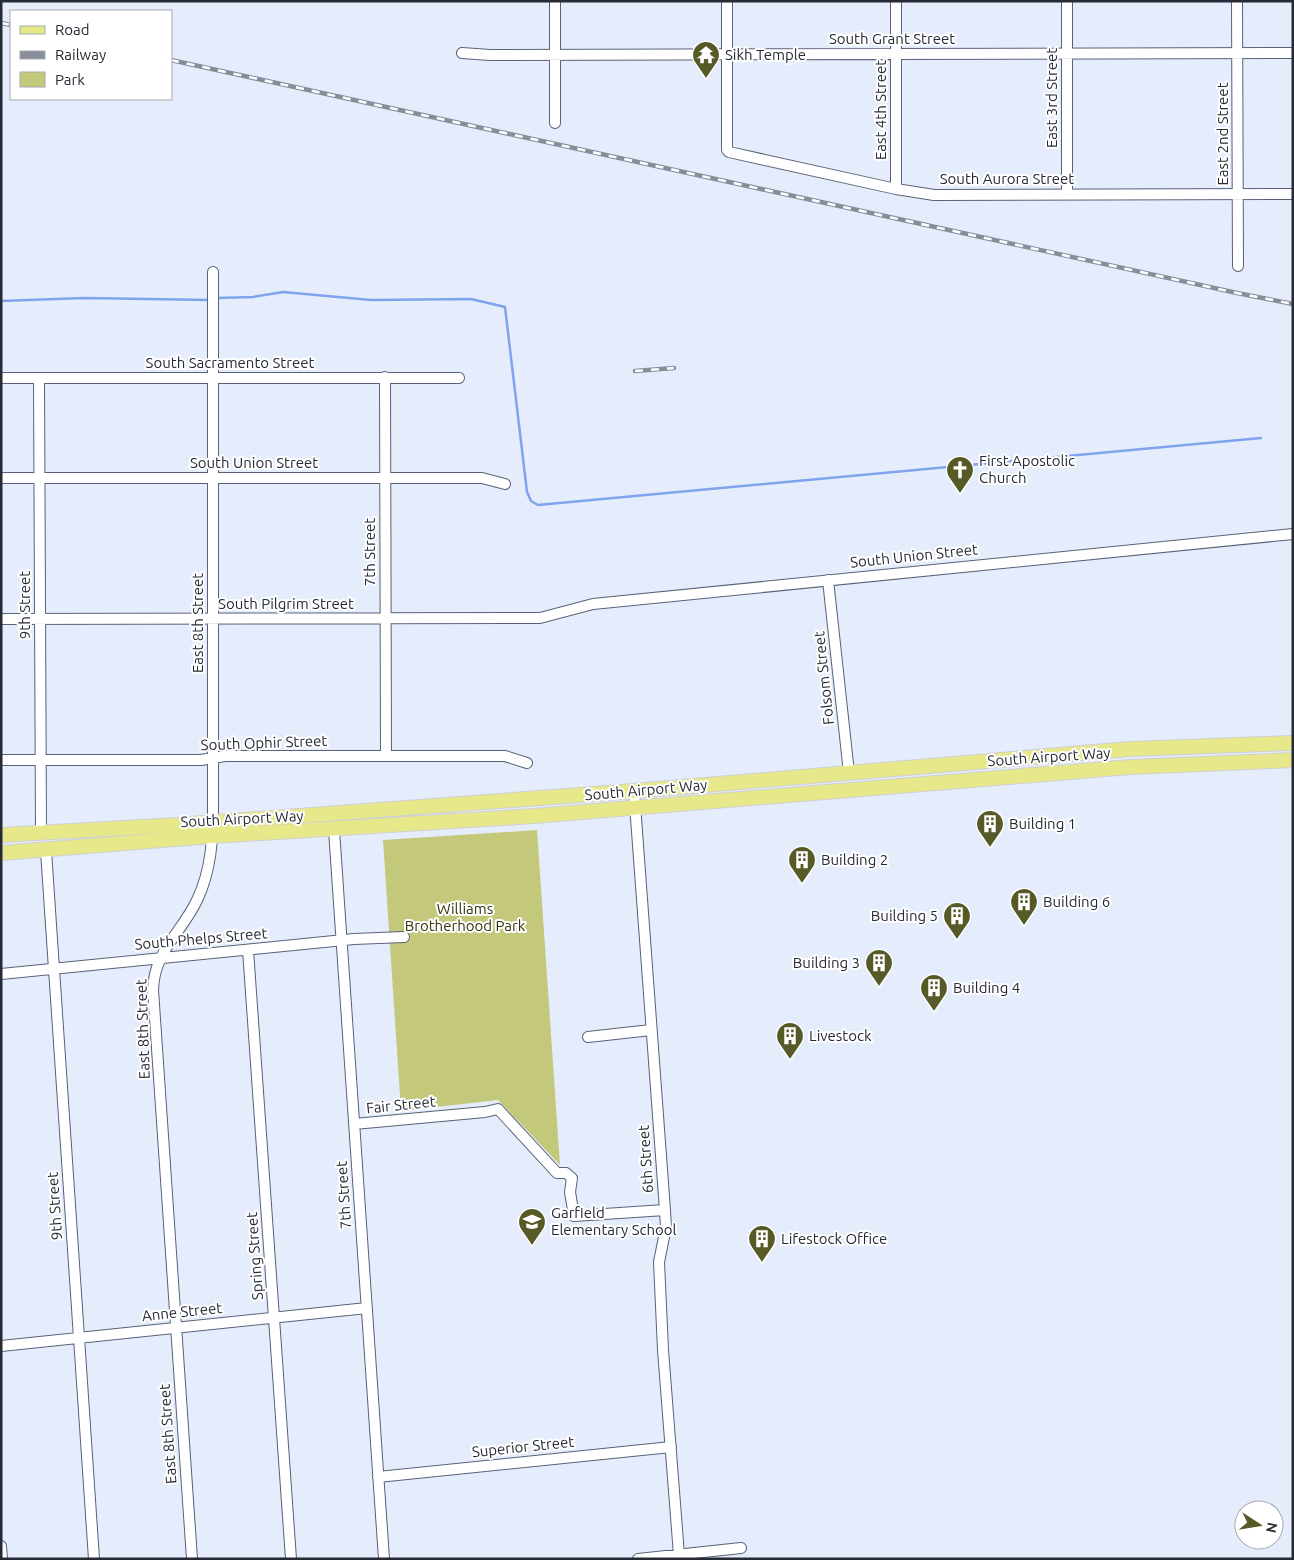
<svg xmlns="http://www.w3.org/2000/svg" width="1294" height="1560" viewBox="0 0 1294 1560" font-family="Ubuntu,sans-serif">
<rect width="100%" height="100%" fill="#e5edfc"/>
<path fill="#c4c87a" d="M537,830l23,335 -62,-65 -97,11 -18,-271z"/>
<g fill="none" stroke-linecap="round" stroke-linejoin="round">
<path stroke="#80a3ee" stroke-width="2.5" d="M217,298l36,-1 30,-5 88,8 100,-1 34,8 22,185 4,9 7,4 723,-67
M1,301l83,-3 126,2"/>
<defs>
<path id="minor" d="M555,1v122
M727,1v149l2,2 167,37 38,6 359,-1
M896,1v188
M1067,1v193
M1237,1l1,265
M462,53l28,2 803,-2
M385,377l1,379
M1,378h458
M39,378l2,454
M1,478h481l23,6
M828,580l21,193
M1,619l539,-1 53,-14 700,-70
M1,760h200l24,-4h280l22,7
M634,791l31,419 1,17 -7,35 4,88 16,205
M334,830l50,729
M46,851l48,708
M248,950l43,609
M1,974l353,-35 50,-2
M588,1037l63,-7
M354,1124l131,-12 13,-3 59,64h9l6,5 -2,14 4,24 91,-6
M1,1346l366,-38
M378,1477l293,-30
M1,1546l1,13
M192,1559l-39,-569c1,-40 30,-58 45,-92 13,-28 15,-60 15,-90v-536
M638,1559l103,-11"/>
<path id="major" d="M1,835l176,-10 457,-34 496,-42 163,-6
M1,853l211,-17 322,-20 596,-49 163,-7"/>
</defs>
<use href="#minor" stroke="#586278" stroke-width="12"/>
<use href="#major" stroke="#cfd0d2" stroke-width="16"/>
<use href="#minor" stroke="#fff" stroke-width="10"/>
<use href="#major" stroke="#e6e88a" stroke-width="14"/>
<defs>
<path id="rail" d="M1,23l10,2
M171,60l1066,233 56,11
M635,371l39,-3"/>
</defs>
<use href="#rail" stroke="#878d9a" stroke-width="4.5"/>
<use href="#rail" stroke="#fff" stroke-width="2.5" stroke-dasharray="8" stroke-linecap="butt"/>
</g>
<defs>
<symbol id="temple-pin" viewBox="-11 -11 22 30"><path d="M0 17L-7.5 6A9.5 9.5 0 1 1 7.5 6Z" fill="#575926" stroke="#fff"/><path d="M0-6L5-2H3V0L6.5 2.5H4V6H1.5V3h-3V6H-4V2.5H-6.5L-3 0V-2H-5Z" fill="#fff"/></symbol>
<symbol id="church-pin" viewBox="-11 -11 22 30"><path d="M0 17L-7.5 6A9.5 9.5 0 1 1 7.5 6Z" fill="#575926" stroke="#fff"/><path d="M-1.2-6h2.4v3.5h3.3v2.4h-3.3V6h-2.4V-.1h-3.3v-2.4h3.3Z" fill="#fff"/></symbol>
<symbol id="building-pin" viewBox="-11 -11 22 30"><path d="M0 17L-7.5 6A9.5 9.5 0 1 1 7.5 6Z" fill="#575926" stroke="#fff"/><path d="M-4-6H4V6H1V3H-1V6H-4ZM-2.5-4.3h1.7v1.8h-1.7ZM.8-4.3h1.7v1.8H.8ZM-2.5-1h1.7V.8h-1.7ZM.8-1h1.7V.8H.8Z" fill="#fff"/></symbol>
<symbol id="school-pin" viewBox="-11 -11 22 30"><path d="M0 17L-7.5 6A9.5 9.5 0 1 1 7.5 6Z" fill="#575926" stroke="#fff"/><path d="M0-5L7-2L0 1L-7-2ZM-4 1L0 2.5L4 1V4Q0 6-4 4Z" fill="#fff"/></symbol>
</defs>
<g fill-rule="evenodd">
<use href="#temple-pin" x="690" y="39" width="32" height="43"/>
<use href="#church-pin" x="944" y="454" width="32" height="43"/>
<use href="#building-pin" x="974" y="808" width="32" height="43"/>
<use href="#building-pin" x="786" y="844" width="32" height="43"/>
<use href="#building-pin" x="1008" y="886" width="32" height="43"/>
<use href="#building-pin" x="941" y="900" width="32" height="43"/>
<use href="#building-pin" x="863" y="947" width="32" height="43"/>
<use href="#building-pin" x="918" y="972" width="32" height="43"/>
<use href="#building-pin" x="774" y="1020" width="32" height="43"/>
<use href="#school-pin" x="516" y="1206" width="32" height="43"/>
<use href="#building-pin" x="746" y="1223" width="32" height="43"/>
</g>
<g text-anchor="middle" stroke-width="4" stroke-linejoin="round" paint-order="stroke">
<g font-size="15" fill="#262a34" stroke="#fff">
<text x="892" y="44">South Grant Street</text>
<text transform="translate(1052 98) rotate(-90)" y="5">East 3rd Street</text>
<text transform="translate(881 110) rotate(-90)" y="5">East 4th Street</text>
<text transform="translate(1223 134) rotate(-90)" y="5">East 2nd Street</text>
<text x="1007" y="184">South Aurora Street</text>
<text x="230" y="368">South Sacramento Street</text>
<text x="254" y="468">South Union Street</text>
<text transform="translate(370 552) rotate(-90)" y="5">7th Street</text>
<text transform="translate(914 556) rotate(-6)" y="5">South Union Street</text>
<text x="286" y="609">South Pilgrim Street</text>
<text transform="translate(25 605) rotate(-90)" y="5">9th Street</text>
<text transform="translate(198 623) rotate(-90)" y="5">East 8th Street</text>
<text transform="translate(824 678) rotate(-96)" y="5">Folsom Street</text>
<text transform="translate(264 743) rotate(-2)" y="5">South Ophir Street</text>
<text transform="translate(1049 757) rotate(-4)" y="5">South Airport Way</text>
<text transform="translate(646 790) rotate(-5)" y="5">South Airport Way</text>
<text transform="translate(242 819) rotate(-3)" y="5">South Airport Way</text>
<text transform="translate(201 939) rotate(-5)" y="5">South Phelps Street</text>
<text transform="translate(143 1029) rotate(-92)" y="5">East 8th Street</text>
<text transform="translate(401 1105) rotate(-6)" y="5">Fair Street</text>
<text transform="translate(646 1159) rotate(-94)" y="5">6th Street</text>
<text transform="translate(344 1195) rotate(-94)" y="5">7th Street</text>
<text transform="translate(55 1206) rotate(-94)" y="5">9th Street</text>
<text transform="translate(255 1256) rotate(-94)" y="5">Spring Street</text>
<text transform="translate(182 1312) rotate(-6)" y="5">Anne Street</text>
<text transform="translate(168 1434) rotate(-94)" y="5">East 8th Street</text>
<text transform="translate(523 1447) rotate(-6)" y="5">Superior Street</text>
</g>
<g font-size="15" fill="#262a34" stroke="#fff" text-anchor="start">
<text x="725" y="60">Sikh Temple</text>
<text x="979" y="466">First Apostolic<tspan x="979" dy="17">Church</tspan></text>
<text x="1009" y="829">Building 1</text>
<text x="821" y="865">Building 2</text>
<text x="1043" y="907">Building 6</text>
<text x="938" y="921" text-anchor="end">Building 5</text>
<text x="860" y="968" text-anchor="end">Building 3</text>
<text x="953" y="993">Building 4</text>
<text x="809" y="1041">Livestock</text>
<text x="551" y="1218">Garfield<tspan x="551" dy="17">Elementary School</tspan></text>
<text x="781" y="1244">Lifestock Office</text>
</g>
<g font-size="15" fill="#33340c" stroke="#fff">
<text x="465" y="914">Williams<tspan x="465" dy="17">Brotherhood Park</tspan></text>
</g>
</g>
<rect width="1294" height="1560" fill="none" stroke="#262a34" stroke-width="5"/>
<rect x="10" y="10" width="162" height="90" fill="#ffffff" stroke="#a8aaae"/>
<rect x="20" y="26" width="25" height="8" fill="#e6e88a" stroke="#a8aaae"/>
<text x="55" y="35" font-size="15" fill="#262a34">Road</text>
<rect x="20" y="51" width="25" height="8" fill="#878d9a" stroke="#a8aaae"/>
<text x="55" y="60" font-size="15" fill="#262a34">Railway</text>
<rect x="20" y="72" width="25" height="15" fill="#c4c87a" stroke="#a8aaae"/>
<text x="55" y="85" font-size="15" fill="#262a34">Park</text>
<g transform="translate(1259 1525) rotate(102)"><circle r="24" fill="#ffffff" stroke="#a8aaae"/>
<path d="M0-4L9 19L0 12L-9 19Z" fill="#575926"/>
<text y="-8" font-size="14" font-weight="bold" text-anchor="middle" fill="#262a34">N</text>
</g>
</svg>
